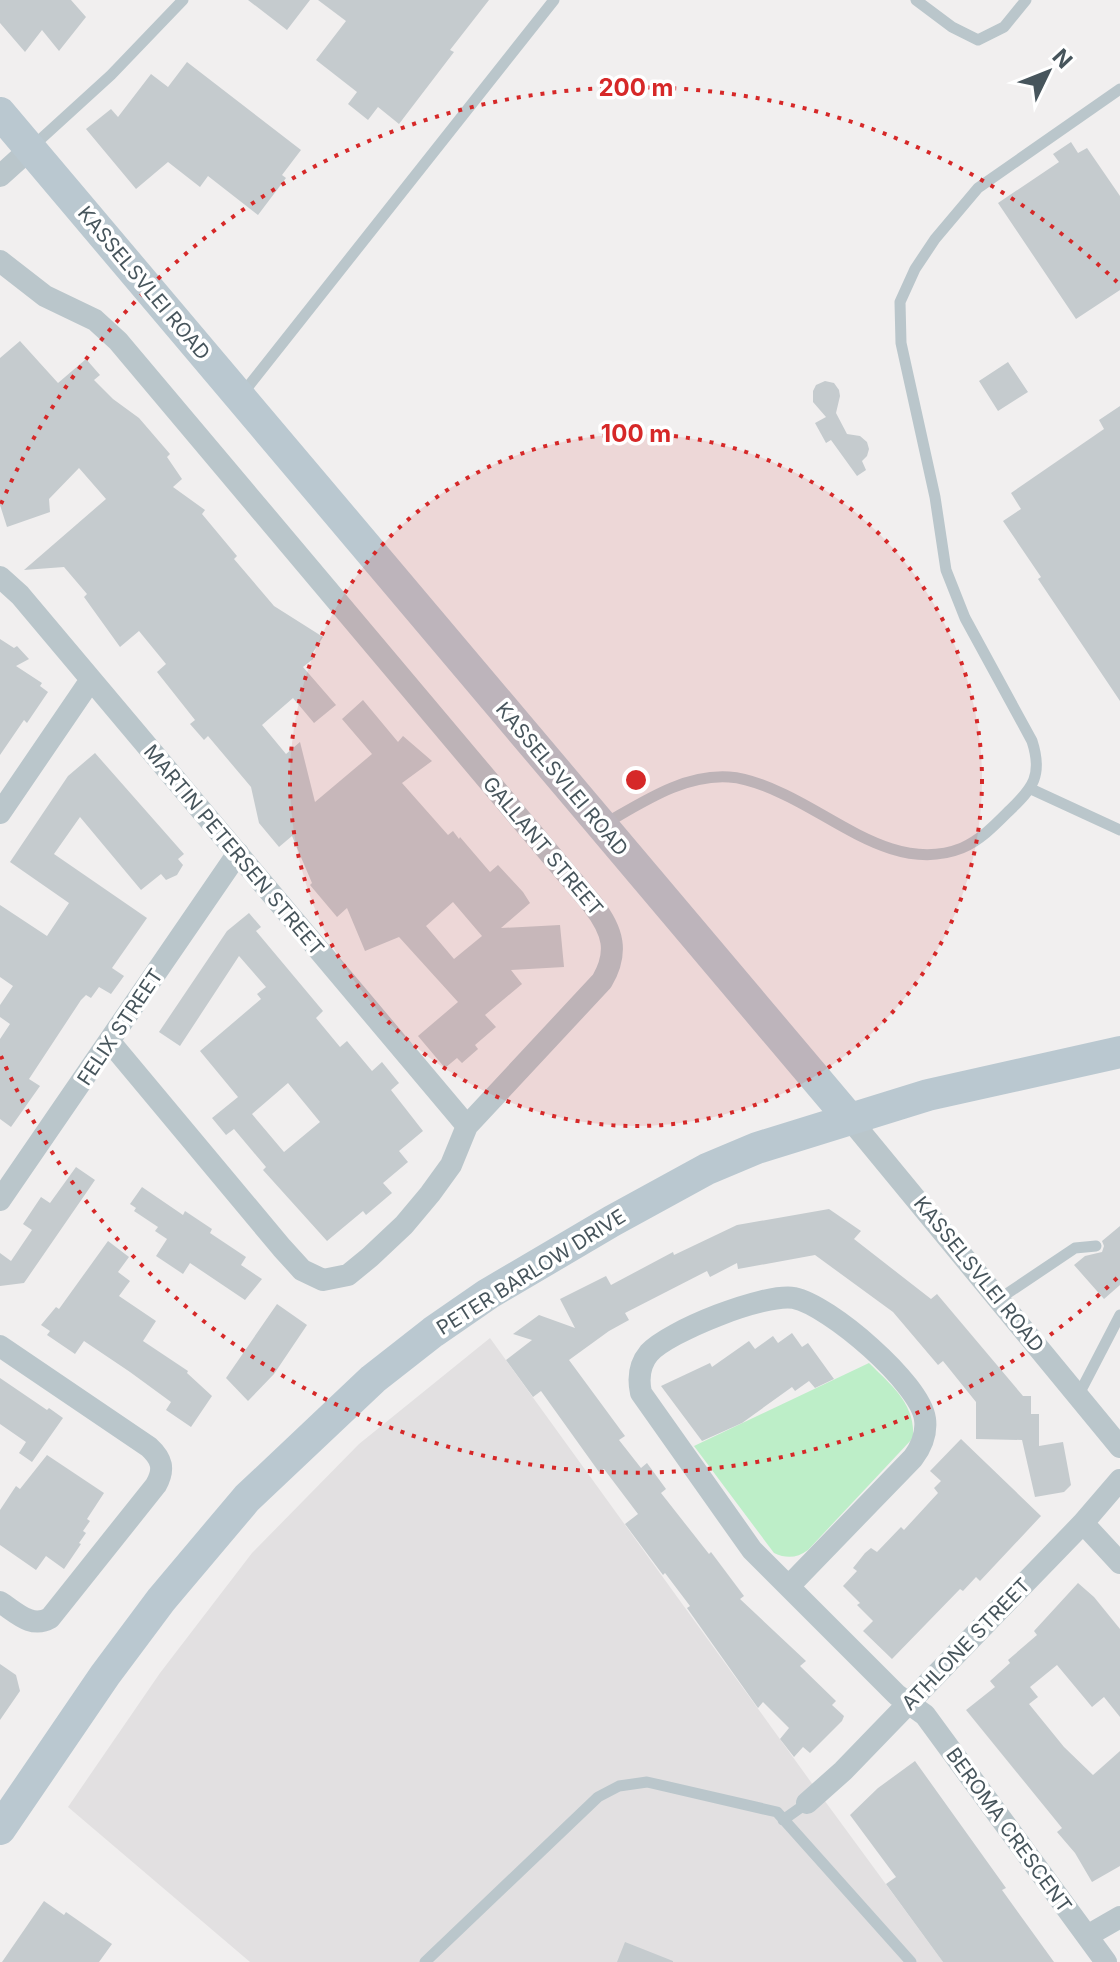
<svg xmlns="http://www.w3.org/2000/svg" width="1120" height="1962" viewBox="0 0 1120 1962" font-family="Inter,sans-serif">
<rect width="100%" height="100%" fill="#f1efef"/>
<path fill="#e2e0e1" d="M490,1338l318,440 135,184h-693l-182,-155 92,-134 92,-120 107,-109z"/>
<path fill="#bdeec8" d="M869,1363c22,22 47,41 44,75l-105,112c-11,8 -21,9 -34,3l-80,-107z"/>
<path fill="#c5cbce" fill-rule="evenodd" d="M0,0h71l15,17 -27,34 -17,-21 -17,22 -25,-29z
M248,0h62l-23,30z
M318,0h171l-39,50 4,2 -55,72 -21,-17 -10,13 -20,-16 9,-12 -41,-32 30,-39z
M187,62l114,88 -19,25 4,3 -28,37 -50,-39 -8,11 -32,-25 -32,27 -50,-60 25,-20 7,8 33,-43 17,13z
M1071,142l7,11 9,-5 33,48v94l-44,29 -78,-116 61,-41 -6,-8z
M20,341l38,42 28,-24 14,16 -6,5 19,19 26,19 31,36 -3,3 15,22 -9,8 32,23 -3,4 35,42 -3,3 40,47 49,31 -11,17 1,5 -10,8 33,38 -22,18 -21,-25 -31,27 24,29 14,-12 15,60 57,-48 -30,-35 21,-19 35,42 5,-6 29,25 -30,22 46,52 5,-4 6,8 1,-2 30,35 8,-7 25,27 7,11 -29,25 59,-3 4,42 -53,3 11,14 -37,31 11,12 -21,18 3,4 -16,14 -5,-5 -12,10 -27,-32 40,-34 -59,-65 -34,14 -18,-43 -10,9 -27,-32 2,-2 -20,-47 -13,11 -20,-24 -8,-36 -43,-51 -4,4 -14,-16 5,-4 -38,-48 9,-8 -27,-33 -19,16 -36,-50 3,-3 -23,-27 -40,3 82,-71 -27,-31 -30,31 1,13 -43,15 -7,-22v-147zM453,902l29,34 -28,23 -28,-33z
M1008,362l20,30 -30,19 -19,-30z
M825,381l9,2 5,7 1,6 -4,17 11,21 13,2 7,6 2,7 -2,7 -5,5 4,9 -9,6 -26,-36 -5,3 -11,-20 11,-6 -13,-15v-11l3,-6z
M1120,406v295l-82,-122 3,-2 -38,-56 18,-12 -10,-16 93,-64 -5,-9z
M0,639l14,9 3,-2 12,13 -13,7 26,17 -2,3 8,6 -21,31 -3,-3 -24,35z
M95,753l89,101 -6,5 5,6 -6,10 -11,5 -5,-6 -20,16 -61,-73 -26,37 93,64 -35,50 12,8 -13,18 -12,-7 -8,11 -5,-3 -5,5 -52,79 11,7 -29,41 -11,-8v-80l10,-15 -10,-7v-12l13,-19 -13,-9v-72l47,31 22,-33 -59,-41 58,-86z
M249,913l12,14 -5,4 67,80 -7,7 24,29 7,-6 25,30 10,-9 17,21 -8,7 32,41 -24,20 9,11 -25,21 9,10 -26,22 -3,-4 -36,30 -64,-71 3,-3 -32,-38 -8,6 -14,-17 26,-21 -38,-46 61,-52 -4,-5 9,-7 -27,-31 -59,90 -21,-14 68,-101zM288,1083l32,39 -36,30 -32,-38z
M76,1167l19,13 -71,103 -24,3v-33l11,8 21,-31 -9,-6 18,-27 9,6z
M142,1187l41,28 2,-4 27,18 -2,4 36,24 -5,8 21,14 -17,21 -55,-37 -7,11 -27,-18 11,-17 -12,-8 3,-4 -24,-16 2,-3 -6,-4z
M829,1209l32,22 -7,8 77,60 6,-5 86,102h8v18h8v32l24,-4 8,43 -7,7 -29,5 -13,-57 -46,-1v-37l-33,-41 -5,4 -45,-53 -78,-57 -77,14 -1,-6 -27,14 -3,-6 -82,42 4,7 -20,11 -40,29 56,76 -6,4 22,28 6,-5 19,26 -5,4 48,61 2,-2 33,44 -4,3 66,62 -6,5 36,35 -4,4 12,11 -2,5 -32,32 -7,-6 -9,10 -14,-18 9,-11 -26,-26 -5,6 -71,-100 3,-2 -25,-33 -2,2 -38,-51 13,-10 -34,-45 -5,3 -58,-81 -8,6 -27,-37 26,-20 -19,-6 26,-19 36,13 -15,-29 46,-23 5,9 62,-33 1,3 63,-30z
M1120,1226v59l-16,14 -30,-34 11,-9 17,-4 2,-6 -2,-5z
M108,1241l21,16 -11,15 12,9 -11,15 37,25 -13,20 45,30 -1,2 25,23 -21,31 -25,-17 5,-8 -41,-30 -46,-31 -9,13 -28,-19 3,-4 -9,-6 15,-18 3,2z
M277,1304l30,21 -33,49 -26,27 -22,-23z
M792,1333l10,14 6,-4 26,36 -19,9 -6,-7 -14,10 -3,-4 -50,36 -40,18 -41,-55 49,-23 2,4 37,-26 6,8 18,-13 5,7z
M0,1378l47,32 2,-2 14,10 -31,44 -13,-9 7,-11 -26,-18z
M961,1439l80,77 -61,65 -4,-4 -13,14 -3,-2 -68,70 -29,-28 10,-10 -16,-16 3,-2 -17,-17 14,-15 -4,-3 12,-15 6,-5 6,4 24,-25 3,3 34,-37 -4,-5 7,-7 -11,-10z
M47,1455l57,38 -17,26 3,2 -7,10 3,2 -7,10 2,1 -17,25 -18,-13 -10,14 -36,-25v-35l16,-24 4,3z
M1078,1583l16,14 26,32v88l-16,-20 -12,10 -35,-42 -27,22 8,10 -9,7 35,43 29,28 27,-24v115l-28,16 -17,-29 -18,-21 5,-4 -96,-118 29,-23 -5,-6 20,-18 -2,-3 29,-25 -3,-4z
M0,1664l16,11 4,16 -20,29z
M915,1761l91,127 -4,2 52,72h-111l-57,-78 10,-7 -46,-62 28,-27z
M44,1901l20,14 2,-3 46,32 -13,18h-97z
M625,1942l48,19v1h-56z"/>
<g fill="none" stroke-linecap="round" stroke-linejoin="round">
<path stroke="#bac6cb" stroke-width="11" d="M916,0l36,27 26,13 26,-13 22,-27
M32,147l79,-72 72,-75
M243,393l311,-393
M1031,789l89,41
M606,823c37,-21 78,-49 123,-46 18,1 37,9 52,16 56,25 116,81 181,55 19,-8 34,-24 48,-38 23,-22 33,-35 22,-69l-67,-123 -19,-48 -11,-73 -34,-154 -1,-41 15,-33 20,-30 43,-51 142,-99
M999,1299l76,-51 21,-2
M1078,1396l42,-81
M783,1820l24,-17
M425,1962l173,-165 21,-11 28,-4 130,30 134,150"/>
<path stroke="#bac6cb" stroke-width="22" d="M0,176l30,-27
M0,261l45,35 50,24 23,21 475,564c20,26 26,47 9,76l-135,145 -16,39 -21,29 -26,31 -34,32 -22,18 -25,5 -21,-10 -20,-22 -172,-206
M0,577l20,18 447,531
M0,813l90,-132
M849,1118l271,329
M0,1200l238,-347
M0,1346l149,101c13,12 16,22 7,38l-106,133c-19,11 -34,-6 -50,-16
M1083,1523l37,40
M789,1586l124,-128c9,-12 14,-24 12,-39 -5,-36 -96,-114 -131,-121 -30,-5 -125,33 -145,55 -10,12 -11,26 -8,40l111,157 145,145 28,20 181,247
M807,1803l36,-32 240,-248 37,-43
M1087,1936l33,-19"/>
<path stroke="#bac8d0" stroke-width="32" d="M0,113l849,1005
M0,1829l105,-154 56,-75 86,-102 126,-119 60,-47 55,-38 124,-73 95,-52 50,-21 171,-53 192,-43"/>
</g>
<circle cx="636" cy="780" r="346" fill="#d62828" fill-opacity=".12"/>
<g fill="none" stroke="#d62828" stroke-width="4" stroke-dasharray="4 8">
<circle cx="636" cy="780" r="346"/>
<path d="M1117 1278A692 692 0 0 1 1 1056M1 504A692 692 0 0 1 1117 282"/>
</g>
<g text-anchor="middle" stroke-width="7" stroke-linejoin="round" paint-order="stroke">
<g font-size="20" fill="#47555c" stroke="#fff">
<text transform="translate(144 283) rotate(50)" y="7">KASSELSVLEI ROAD</text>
<text transform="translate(562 779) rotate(50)" y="7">KASSELSVLEI ROAD</text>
<text transform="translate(543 846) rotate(50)" y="7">GALLANT STREET</text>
<text transform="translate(234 850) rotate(50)" y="7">MARTIN PETERSEN STREET</text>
<text transform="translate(120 1027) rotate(-56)" y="7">FELIX STREET</text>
<text transform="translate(531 1272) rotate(-32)" y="7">PETER BARLOW DRIVE</text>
<text transform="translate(979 1274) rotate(51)" y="7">KASSELSVLEI ROAD</text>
<text transform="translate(966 1644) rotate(-46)" y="7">ATHLONE STREET</text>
<text transform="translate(1009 1830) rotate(54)" y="7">BEROMA CRESCENT</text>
</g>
</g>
<circle cx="636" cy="780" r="12" fill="#d62828" stroke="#fff" stroke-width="4"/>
<g font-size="24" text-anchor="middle" font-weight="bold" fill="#d62828" stroke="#fff" stroke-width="7" stroke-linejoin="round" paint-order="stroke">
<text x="636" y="96">200 m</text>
<text x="636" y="442">100 m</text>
</g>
<g transform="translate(1048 72) rotate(47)" stroke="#ffffff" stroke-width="6" paint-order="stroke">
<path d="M0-6L14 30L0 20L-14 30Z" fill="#47555c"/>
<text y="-12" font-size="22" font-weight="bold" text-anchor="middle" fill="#47555c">N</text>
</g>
</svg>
